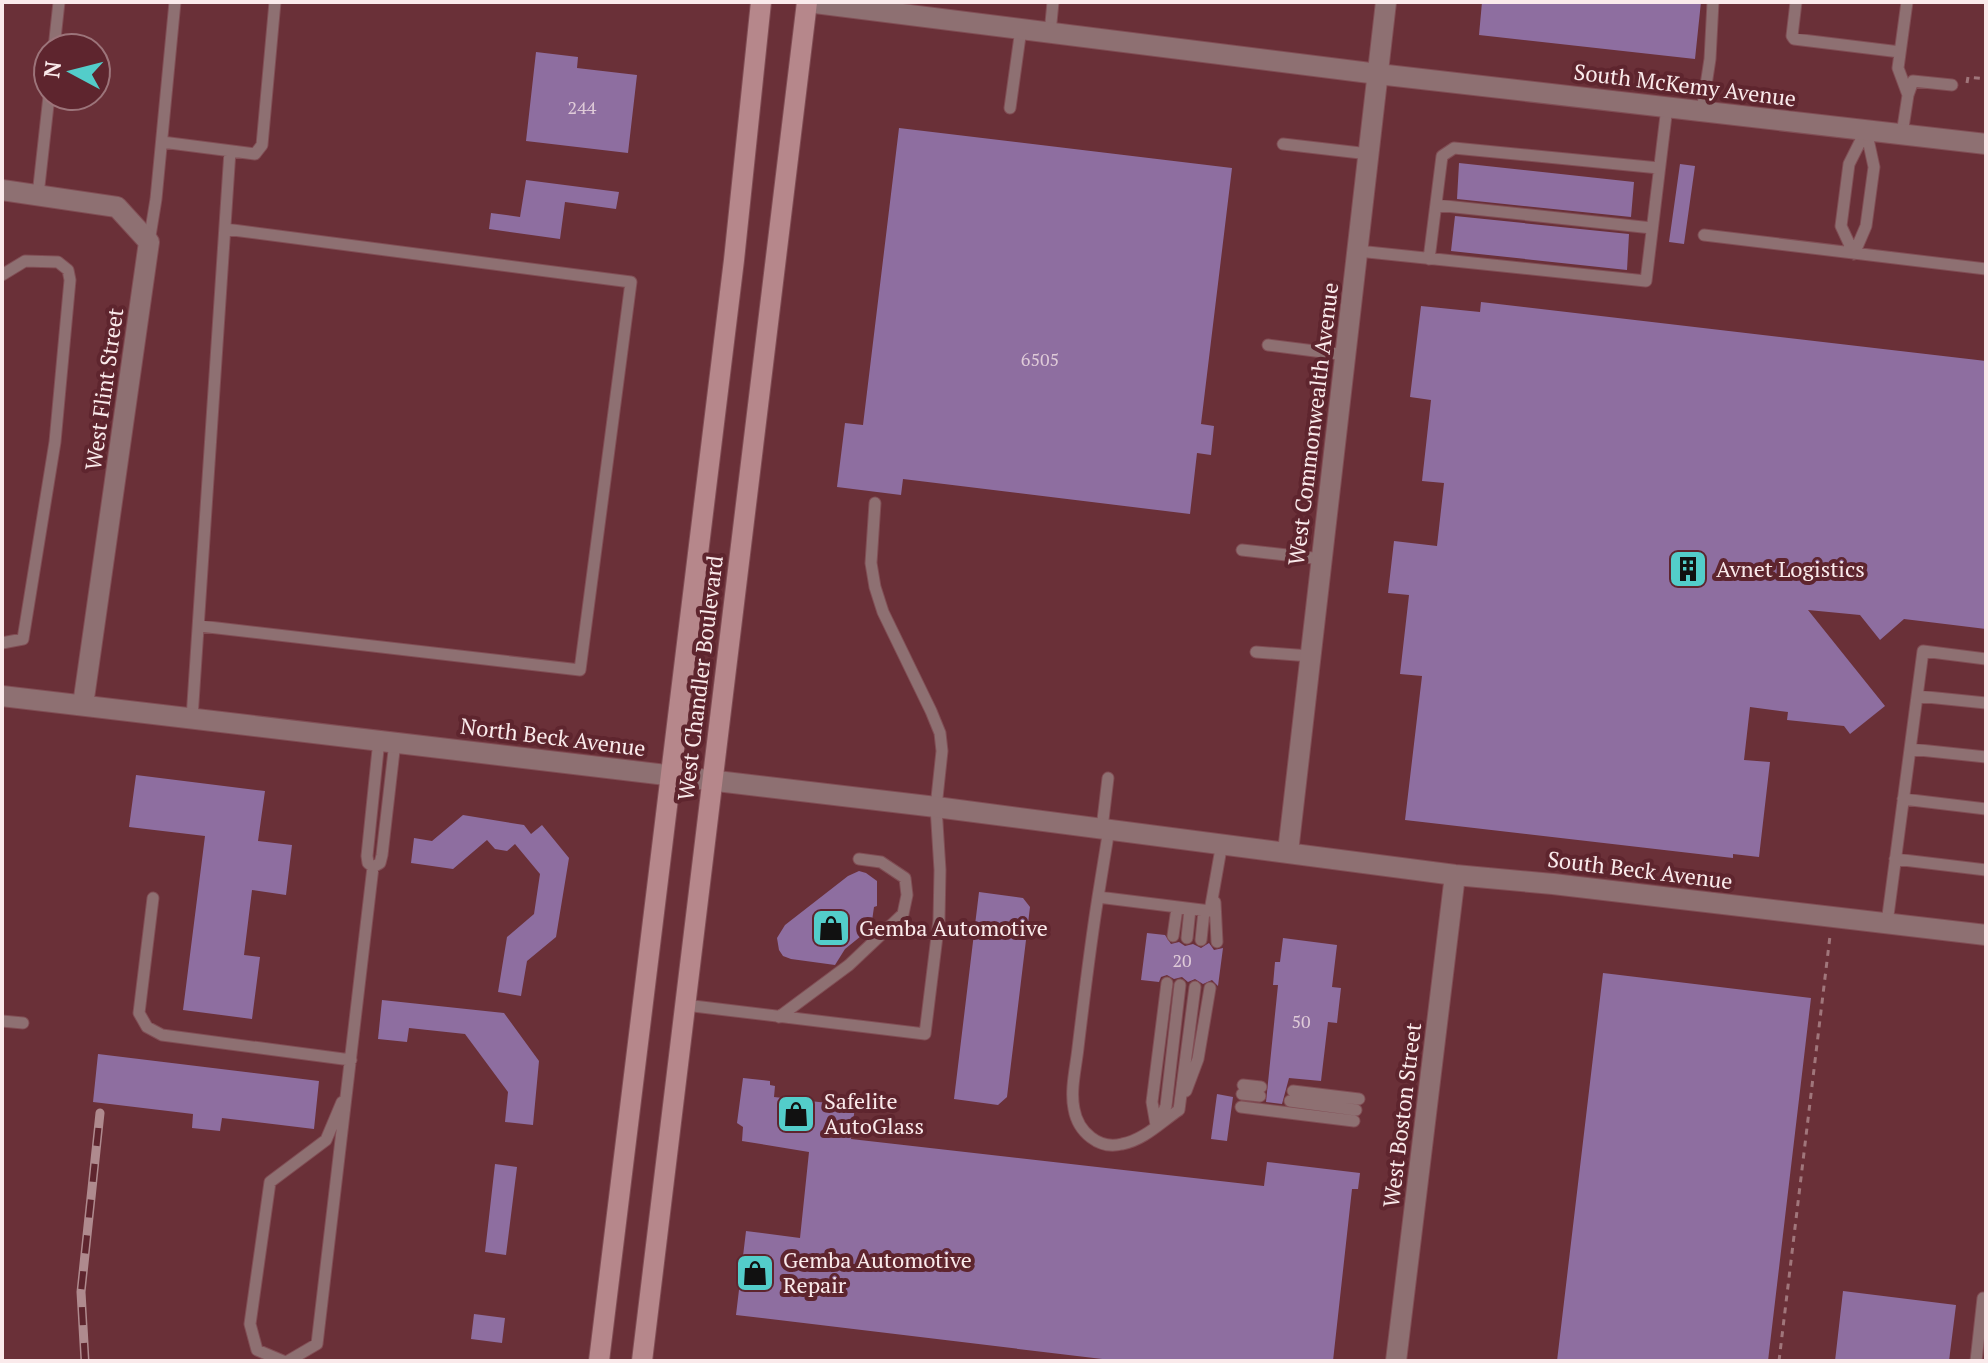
<svg xmlns="http://www.w3.org/2000/svg" width="1988" height="1363" viewBox="0 0 1988 1363" font-family="'PT Serif',serif">
<rect width="100%" height="100%" fill="#6a3038"/>
<path fill="#8e6ea0" d="M1482,2h219l-6,57 -216,-24z
M536,52l42,5 -1,11 60,7 -9,78 -102,-12z
M899,128l333,40 -31,256 13,2 -3,29 -14,-2 -7,61 -287,-35 -2,16 -64,-8 8,-64 18,2z
M1459,163l175,19 -3,35 -174,-18z
M1680,164l15,2 -11,78 -15,-2z
M526,180l93,12 -3,17 -51,-7 -5,37 -71,-10 2,-16 29,4z
M1455,216l174,18 -2,36 -176,-19z
M1481,302l505,59v268l-82,-10 -24,21 -20,-25 -52,-5 77,96 -35,28 -6,-8 -57,-6 1,-8 -38,-5 -6,53 26,2 -11,95 -26,-3v4l-328,-38 17,-144 -22,-2 9,-79 -21,-2 6,-52 43,5 7,-63 -22,-2 9,-81 -21,-3 11,-91 59,6z
M136,775l129,16 -7,50 34,4 -6,50 -34,-5 -8,65 16,2 -8,62 -69,-9 22,-174 -76,-9z
M463,815l61,10 7,9 11,-9 27,33 -13,79 -29,24 -6,35 -23,-4 9,-55 27,-23 6,-40 -25,-30 -8,7 -12,-2 -8,-9 -34,29 -42,-6 3,-25 18,3z
M859,871l7,2 11,8v25l-3,1 -3,21 -26,21 -10,16 -44,-6 -8,-3 -4,-6 -2,-12 8,-13 63,-49z
M979,892l44,6 7,9 -23,190 -9,8 -44,-6z
M1147,933l18,2 6,9 8,-2 6,4 8,-2 8,4 8,-5 5,7 9,-2 -5,38 -6,-6 -9,4 -8,-5 -7,3 -6,-5 -8,2 -7,-4 -6,2 -2,5 -18,-2z
M1283,938l54,7 -5,42 9,1 -4,35 -9,-1 -7,59 -32,-3 -7,26 -16,-2 12,-117h-5l2,-23h5z
M1603,973l208,25 -43,363h-211z
M382,1000l122,13 35,48 -6,64 -28,-3 3,-30 -43,-58 -56,-6 -2,14 -29,-3z
M98,1054l221,27 -5,48 -92,-11 -2,13 -28,-3 1,-14 -100,-12z
M743,1078l27,3v4l5,1 -1,11 81,9 -4,33 413,47 3,-24 93,11 -2,16h-6l-19,172h-214l-383,-46 10,-84 54,7 9,-86 -67,-11 1,-14 -6,-4z
M1217,1094l16,3 -6,44 -16,-2z
M495,1164l22,3 -11,88 -21,-3z
M1843,1291l113,14 -7,56h-114z
M474,1314l31,4 -3,25 -31,-4z"/>
<g fill="none" stroke-linecap="round" stroke-linejoin="round">
<defs>
<path id="lane" d="M1796,2l-4,34 2,3 106,13
M1907,2l-9,66 10,27
M1050,33l3,-31
M54,48l5,-46
M1010,108l11,-79
M1702,111l8,-52 3,-57
M1866,130l8,37 -8,59 -12,28 -13,-28 8,-62z
M1902,134l6,-39 5,-14 39,4
M162,142l93,12 7,-9 13,-143
M1283,144l86,10
M38,195l11,-99
M1436,205l216,23
M1704,235l282,34
M149,242l7,-43 19,-197
M1358,251l288,30 21,-174
M1429,259l13,-103 12,-8 205,20
M2,275l23,-14 33,1 10,8 2,10 -15,162 -32,197 -21,4
M1268,345l78,10
M1242,550l80,9
M200,626l380,44 51,-388 -406,-53
M1256,652l54,4
M1917,696l69,7
M192,718l38,-567
M379,740l-12,116 1,7 5,4 7,-4 2,-8 13,-113
M1910,749l76,8
M1903,799l83,10
M1102,828l6,-50
M1109,829l-11,68 112,14 12,-68
M1895,859l91,11
M1098,897c-8,50 -14,101 -20,151 -2,19 -8,42 -4,61 4,23 25,41 48,35 22,-4 39,-22 57,-34l16,-123
M153,898l-14,115 8,14 15,8 189,25
M1215,902l2,40
M1887,923l36,-272 63,8
M1173,936l4,-28
M1187,938l3,-29
M1201,940l3,-29
M685,1005l240,29 14,-114 1,-50 -4,-63 6,-56 -2,-18 -9,-22 -48,-99 -8,-25 -4,-24 4,-60
M779,1017l70,-52 54,-51 4,-19 -2,-17 -24,-16 -22,-3
M2,1021l21,2
M1243,1085l18,2
M1186,1091l12,-32 12,-71
M1293,1091l66,8
M1242,1094l18,2
M1290,1101l66,9
M1241,1107l113,14
M1156,1125l-4,-23 15,-119
M1157,1125l9,-19 14,-121
M283,1361l-26,-11 -7,-26 20,-142 56,-42 16,-38
M288,1361l29,-17 56,-477
M1976,1361l7,-63"/>
<path id="street" d="M807,2l571,72 608,70
M2,190l115,17 32,35 -66,463
M2,696l934,111 519,68 98,9 433,51
M1288,852l98,-850
M1396,1361l59,-486"/>
<path id="secondary" d="M599,1361l135,-1101 27,-258
M642,1361l165,-1359"/>
</defs>
<use href="#lane" stroke="#814e55" stroke-width="13"/>
<use href="#street" stroke="#814e55" stroke-width="22"/>
<use href="#secondary" stroke="#814e55" stroke-width="22"/>
<path stroke="#a0767b" stroke-width="3" stroke-dasharray="6 6" stroke-linecap="butt" d="M1967,83l1,-6 18,2
M1779,1361l51,-425"/>
<use href="#lane" stroke="#8e7072" stroke-width="11"/>
<use href="#street" stroke="#8e7072" stroke-width="20"/>
<use href="#secondary" stroke="#b6878b" stroke-width="20"/>
<defs>
<path id="rail" d="M85,1361l-4,-69 19,-179"/>
</defs>
<use href="#rail" stroke="#af8a8e" stroke-width="9"/>
<use href="#rail" stroke="#5e252e" stroke-width="6" stroke-dasharray="18" stroke-linecap="butt"/>
</g>
<defs>
<symbol id="building-square" viewBox="-11 -11 22 22"><rect x="-9" y="-9" width="18" height="18" rx="4" fill="#53cdca" stroke="#5e252e"/><path d="M-4-6H4V6H1V3H-1V6H-4ZM-2.5-4.3h1.7v1.8h-1.7ZM.8-4.3h1.7v1.8H.8ZM-2.5-1h1.7V.8h-1.7ZM.8-1h1.7V.8H.8Z" fill="#111"/></symbol>
<symbol id="shop-square" viewBox="-11 -11 22 22"><rect x="-9" y="-9" width="18" height="18" rx="4" fill="#53cdca" stroke="#5e252e"/><path d="M-5-2.5h2.3a2.7 3.5 0 0 1 5.4 0H5L5.5 6h-11ZM-1.5-2.5h3a1.5 2.3 0 0 0-3 0Z" fill="#111"/></symbol>
</defs>
<g fill-rule="evenodd">
<use href="#building-square" x="1666" y="547" width="44" height="44"/>
<use href="#shop-square" x="809" y="906" width="44" height="44"/>
<use href="#shop-square" x="774" y="1092" width="44" height="44"/>
<use href="#shop-square" x="733" y="1251" width="44" height="44"/>
</g>
<g text-anchor="middle" stroke-width="8" stroke-linejoin="round" paint-order="stroke">
<g font-size="18" fill="#dfcbd8">
<text x="582" y="114">244</text>
<text x="1040" y="366">6505</text>
<text x="1182" y="967">20</text>
<text x="1301" y="1028">50</text>
</g>
<g font-size="22" fill="#faeaeb" stroke="#5e252e">
<text transform="translate(1685 85) rotate(7)" y="8">South McKemy Avenue</text>
<text transform="translate(104 389) rotate(-82)" y="8">West Flint Street</text>
<text transform="translate(1313 424) rotate(-83)" y="8">West Commonwealth Avenue</text>
<text transform="translate(700 678) rotate(-83)" y="8">West Chandler Boulevard</text>
<text transform="translate(553 737) rotate(7)" y="8">North Beck Avenue</text>
<text transform="translate(1640 870) rotate(7)" y="8">South Beck Avenue</text>
<text transform="translate(1402 1115) rotate(-83)" y="8">West Boston Street</text>
</g>
<g font-size="22" fill="#faeaeb" stroke="#5e252e" text-anchor="start">
<text x="1716" y="577">Avnet Logistics</text>
<text x="859" y="936">Gemba Automotive</text>
<text x="824" y="1109">Safelite<tspan x="824" dy="25">AutoGlass</tspan></text>
<text x="783" y="1268">Gemba Automotive<tspan x="783" dy="25">Repair</tspan></text>
</g>
</g>
<rect width="1988" height="1363" fill="none" stroke="#faeaeb" stroke-width="8"/>
<g transform="translate(72 72) rotate(277)"><circle r="38" fill="#5e252e" stroke="#9c747a" stroke-width="2"/>
<path d="M0-6L14 30L0 20L-14 30Z" fill="#53cdca"/>
<text y="-12" font-size="22" font-weight="bold" text-anchor="middle" fill="#faeaeb">N</text>
</g>
</svg>
